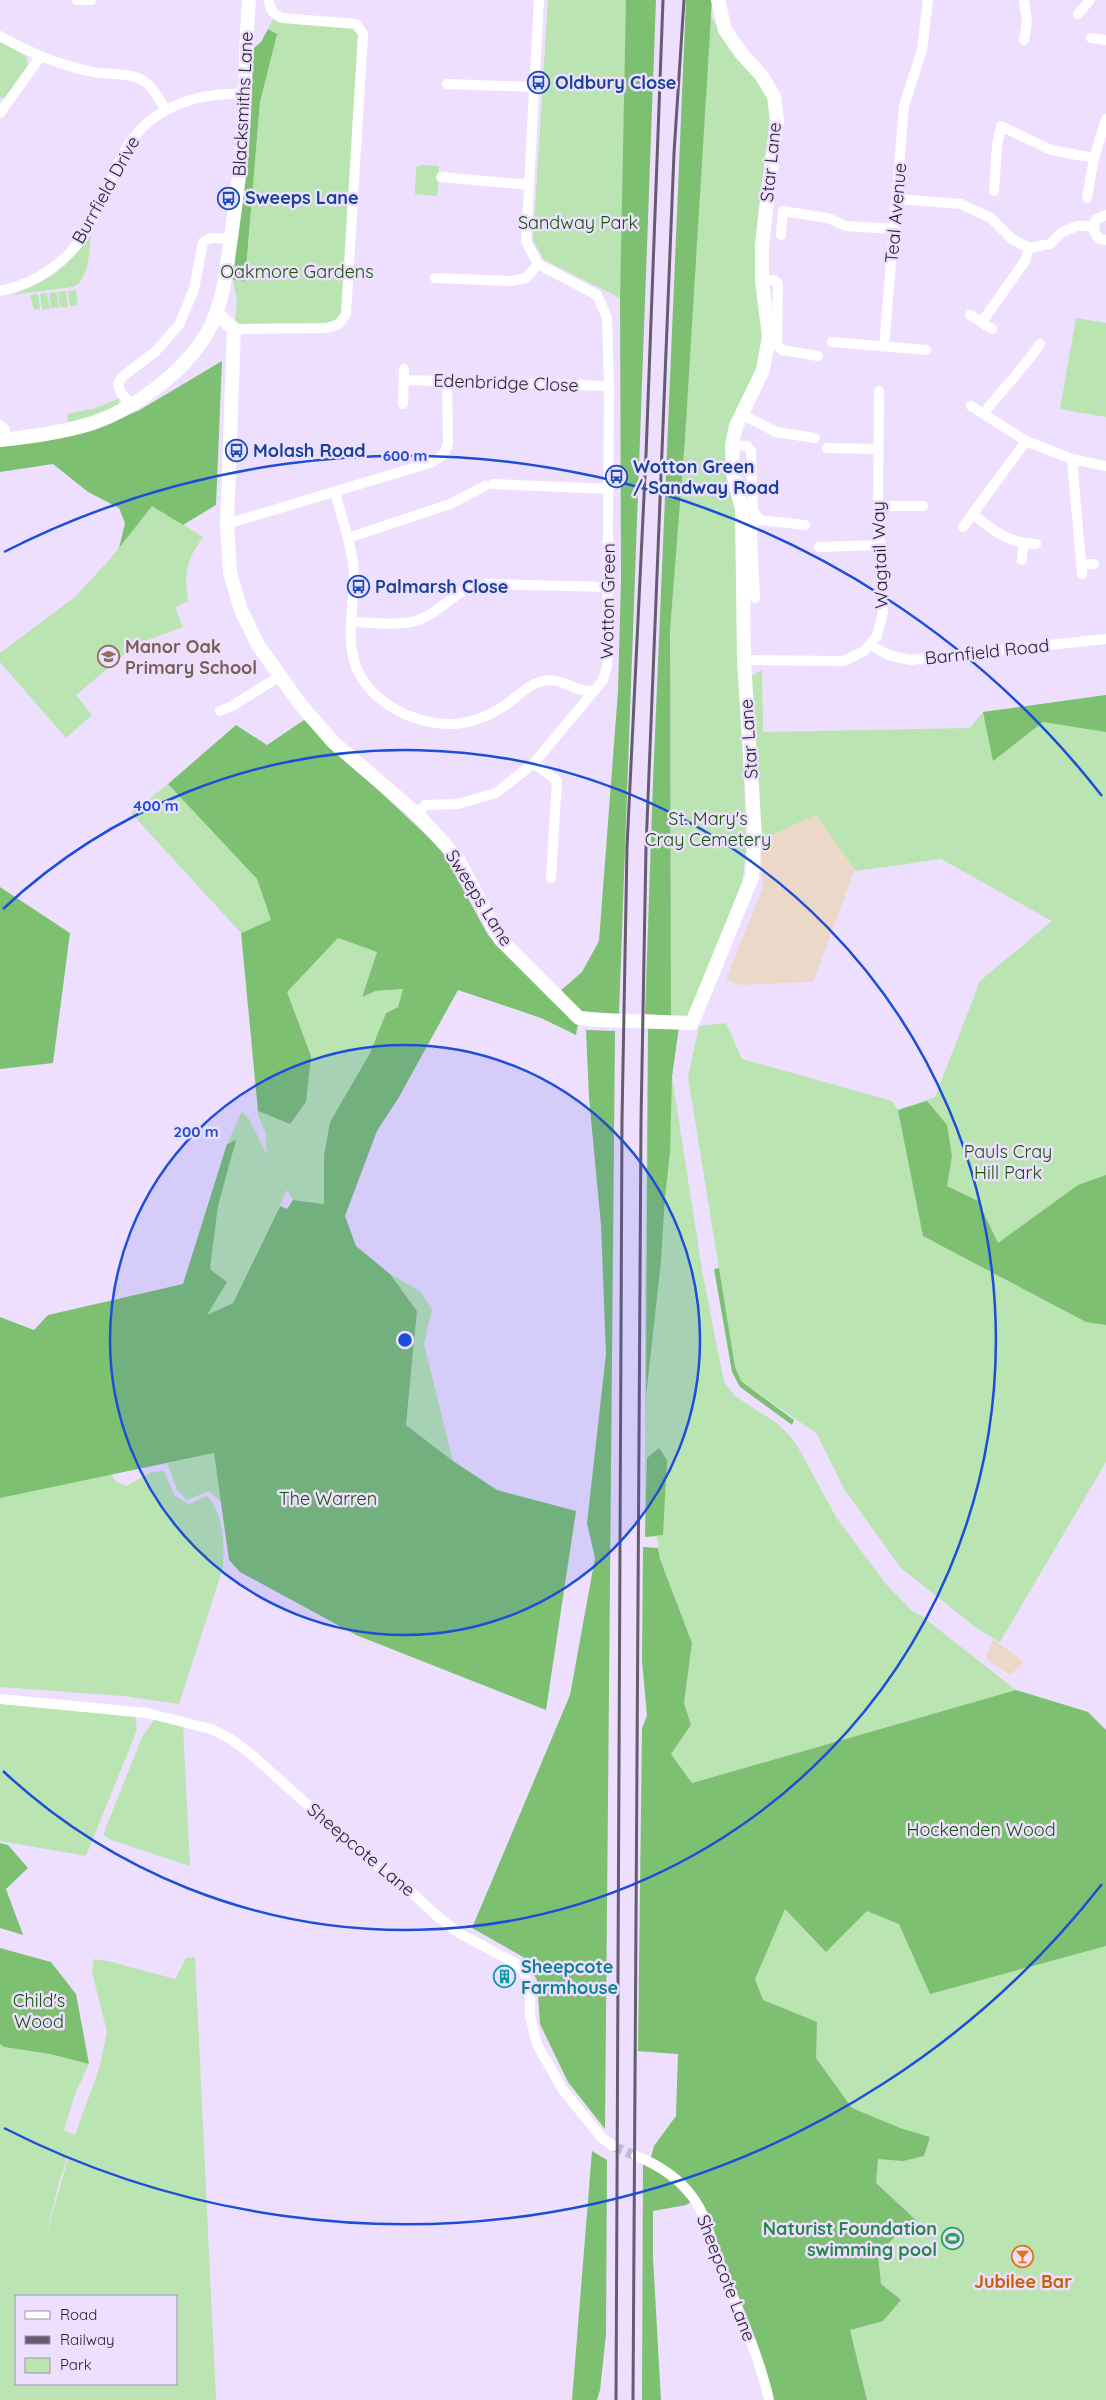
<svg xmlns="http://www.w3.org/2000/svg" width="1106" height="2400" viewBox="0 0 1106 2400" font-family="Quicksand,sans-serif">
<rect width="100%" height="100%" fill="#eedfff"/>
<path fill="#ecd8c9" d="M816,815l39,54 -42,113 -73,3 -14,-5 37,-93 -3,-47z
M993,1639l31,23 -14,13 -24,-16z"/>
<path fill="#bae4b1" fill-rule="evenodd" d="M548,0h79l-7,298 -76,-38 -11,-20z
M275,15l85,11 -14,288 -7,10 -105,5 3,-27 -4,-22 12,1 15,-179 16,-67 -8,-6z
M710,15l20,31 29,31 13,26 -15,119 -1,59 6,54 -4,37 -23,44 11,437 -4,29 -53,134h-18l-1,-385 15,-201z
M0,41l26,15 2,9 -22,32 -6,1z
M421,165l18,1 -1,27 -2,3 -21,-2 1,-27z
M91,235c-2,15 -1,46 -19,52l-60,8c39,-15 54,-27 79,-60z
M76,290l2,15 -8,1 -2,-15z
M66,291l2,16h-8l-2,-15z
M57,292l2,16h-8l-2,-15z
M47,293l3,16 -8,1 -2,-16z
M38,294l2,15 -6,1 -4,-15z
M1076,318l30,5v94l-46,-8z
M120,398l-2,7 -18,10 -32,8 -1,-9 29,-6z
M152,505l51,32c-17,24 -19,35 -15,64l-13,6 8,20 -46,17 -61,51 16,20 -26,23 -66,-76v-9l75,-56 35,-38z
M762,670l1,62 207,-4 13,-16 123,-17v767l-106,180 -21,-12 -78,-62 -57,-79 -27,-55 -76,-53 -6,-13 -47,-291 11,-51 27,-3 16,36 150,42 6,9 37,-13 45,-116 72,-60 -111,-62 -85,12 -40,-56 -56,25 -10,-163z
M168,784l89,95 14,41 -30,13 -110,-120z
M338,938l39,14 -15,44 14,-5 27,-2 -5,18 -12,6 -16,40 -40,69 -6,33v49l-31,-4 -6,-10 -54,113 -27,13 21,-34 -17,-13 8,-63 17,-65 -7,1 14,-31 7,8 18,36 -2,-24 -7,-15v-5l32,13 21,-68 -25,-64z
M648,1027h31l-7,49 30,194 22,112 11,14 43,28 12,12 9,13 37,68 50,67 26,27 7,3 97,76 72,22 18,24v664h-335l-68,-188 -52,-52 3,-14 22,-30 2,-62 -40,-3 347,-352 -293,84 -21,-29 20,-29 -7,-22 8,-60 -32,-84 -3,-22h-12v-244z
M390,1274l30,17 12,19 -8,34 29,117 -47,-36 11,-114z
M214,1453l7,49 -12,-11 -22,9 -10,-10 -10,-27z
M108,1468l7,13 11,5 25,-14 13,-1 11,25 14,8 18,-8c17,18 17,47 16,72l-44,136 -56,-8 -123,-9v-201z
M0,1703l135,12 2,15 -51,126 -86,-15z
M155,1718l28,8 7,140 -79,-26 -8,-5 39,-98z
M195,1957l21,443h-216v-356l4,3 46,7 39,10 -14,30 -11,36 11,5 24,-66 8,-37 -15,-60 2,-13 18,3 63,17 11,-21zM72,2144l-27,96 15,-61zM16,2296h160v88h-160z"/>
<path fill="#7ec071" d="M626,0h30l-37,1014 -39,-3 -21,-19 23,-20 17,-31 19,-250 3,-112 -1,-281z
M686,0h26l-27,438 -15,193 1,385 -26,-2 8,-233z
M268,29l9,5 -17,68 -15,179 -12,-1 21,-232 7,-6z
M222,361l-6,144 -33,20 -31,-19 -33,42 6,-25 -6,-15 -31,-16 -35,-28 -53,8v-28l90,-16 48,-17z
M1106,695v37l-63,-10 -50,39 -10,-49z
M304,720l137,129 47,86 63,65 27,24 -2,11 -35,-17 -83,-28 -59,107 -22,34 -32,85 11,30 34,28 27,37 -11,114 47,36 44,29 79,21 -30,199 -190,-75 -116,-63 -11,-12 -15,-107 -214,45v-181l34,13 14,-15 135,-31 44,-140 9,-4 -18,66 -8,63 17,13 -20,33 26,-12 47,-97 7,3 6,-9 31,4v-49l6,-33 40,-69 16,-40 12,-6 5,-18 -27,2 -14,6 15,-45 -39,-14 -51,54 24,64 -5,46 -16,22 -32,-13 -17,-178 30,-13 -14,-41 -89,-95 68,-59 31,20z
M0,887l70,46 -17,130 -53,6z
M648,1027h31l-7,49 -2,77 -5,44 -4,64 -15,135z
M586,1030l29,1 -10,1098 -37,-47 -28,-58 -3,-44 -14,-23 -51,-29 98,-233 25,-137 -8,-35 19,-169 -5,-129 -12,-127z
M927,1101l20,24 5,31 -5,30 31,15 20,42 80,-58 28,-10v150l-20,-3 -163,-86 -25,-126z
M719,1268l16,99 6,14 53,39 -2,5 -52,-38 -8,-15 -18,-103z
M659,1448l8,12 -4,75 -18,2 2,-79z
M643,1547l15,1 2,11 32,84 -8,60 7,22 -20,29 21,29 324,-93 72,22 18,18v216l-176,48 -31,-70 -32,-13 -41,41 -41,-43 -30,70 8,21 54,22 -1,36 36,50 48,20 30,9 -6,19 -21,5 -25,-2 -2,24 41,38 -19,12 -20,22 3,29 20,16 -18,21 -33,9 17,70h-97l-75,-201 -45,-38 4,-15 22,-30 2,-62 -40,-3 4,-323 5,-12 -5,-55z
M0,1843l8,2 20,23 -22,21 17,46 -23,-7z
M0,1948l51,14 25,32 13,70 -39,-10 -46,-7 -4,-3z
M592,2151l15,9 -1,175 -6,55 -3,10h-25z
M643,2161l26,15 24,25 -7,4 -33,6v46l8,143h-19z"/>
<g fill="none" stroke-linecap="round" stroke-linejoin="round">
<path stroke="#c6b9d5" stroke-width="10" stroke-dasharray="10 5" stroke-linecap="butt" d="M613,2146l23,10"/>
<path stroke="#fff" stroke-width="10" d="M77,0h14
M1024,0l3,22 -3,18
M1078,14l12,-14
M0,36c30,17 59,29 93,36 14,3 31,0 45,6 14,6 20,19 27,31
M1091,38l15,2
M447,84l88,3
M0,113l40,-56
M441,177l88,8
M994,191l3,-45 4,-20 50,24 43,8
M1087,198l7,-40 12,-39
M897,199l64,5 30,14 21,21 17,9 21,-4 12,-12 15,-6h17
M1106,215l-10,4c-4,10 -2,20 10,21
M781,235l2,-24 45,7 18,8 49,3
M435,278l76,3 15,-3 12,-14
M762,281l12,-1 4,4 -1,61 5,5 36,6
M0,291c37,-7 72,-32 90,-66 13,-23 21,-49 34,-73 24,-44 72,-60 120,-58
M970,315l22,14
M982,322l43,-61 4,-13
M234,329l93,-1 12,-4 7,-10 17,-280 -7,-10 -74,-6c-9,-4 -12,-8 -13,-18
M832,342l94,8
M884,347l20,-241 18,-56 6,-50
M404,380l205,6
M403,404l1,-35
M131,405l-10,-12 -3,-9 4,-7 34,-26 23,-26 15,-36 9,-47 7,-4 21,1
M971,406l55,35 46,18 34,7
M741,414l35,18 39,6
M983,414c19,-24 40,-45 57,-70
M0,425l5,5 2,9
M732,445l15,1 4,5 2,60 7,9 45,5
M827,448l51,1
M1072,459l10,115
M493,484l116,5
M335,492c6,23 14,46 18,70 4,31 -7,64 0,94 9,46 68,74 110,67 17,-3 35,-12 48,-22 9,-7 18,-16 28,-19 24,-7 32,10 54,9
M878,506h45
M973,514c19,16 37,30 63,30
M227,524l206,-62 10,-7 5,-11 -1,-63
M963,527l63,-86
M348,538l102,-34 35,-18
M819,547l61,-2
M1022,560l1,-16
M1081,565l13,-1
M487,584l122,3
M755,598l-3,-63 3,-19
M352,622c18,0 52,5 69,-3 20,-8 34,-27 55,-35
M871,645l17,10 22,5 196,-21
M744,660l100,1 20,-10 13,-15 6,-24 -5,-106 1,-115
M220,711l12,-5 48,-30
M534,763l23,18 -6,97
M417,814l8,-9 33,-1 38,-11 38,-30 69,-83 4,-14 2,-280 -2,-68 -10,-23 -59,-31 -12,-23 13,-241
M0,1699l147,14 64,16 20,10 21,16 116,104 40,30 29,27 22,17 56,30 9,8 6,24v21l7,28 26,46 39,48 11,8
M636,2156c23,9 44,23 58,43 13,18 16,40 24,60 18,47 40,92 51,141"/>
<path stroke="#fff" stroke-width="14" d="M216,313l18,16 -7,195 3,49 11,37 17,35 43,60 32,37 84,72 41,45 42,80 79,79 17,2 96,3 60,-146 3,-41 -11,-176 -2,-151 -9,-35 -1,-29 4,-19 27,-56 6,-34 -7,-55v-36l15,-125 -3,-24 -13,-21 -20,-22 -16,-23 -7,-30
M0,440c30,-3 64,-8 93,-17 42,-14 92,-52 114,-90 17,-30 19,-63 24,-95 4,-31 9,-63 11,-94 4,-48 3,-96 7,-144"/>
<path stroke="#655c6e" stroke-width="3" d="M616,2400l6,-1280 5,-273 19,-392 17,-455
M633,2400l8,-1279 5,-273 28,-695 10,-153"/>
</g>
<circle cx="405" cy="1340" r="295" fill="#1d4ed8" fill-opacity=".12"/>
<g fill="none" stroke="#1d4ed8" stroke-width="2.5">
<circle cx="405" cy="1340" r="295"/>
<path d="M3 909A590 590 0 1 1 3 1771"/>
<path d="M1102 1884A884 884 0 0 1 4 2128M4 552A884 884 0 0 1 1102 796"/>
</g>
<defs>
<symbol id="bus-ring" viewBox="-11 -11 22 22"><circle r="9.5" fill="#eedfff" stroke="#1a4fb4" stroke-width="1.5"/><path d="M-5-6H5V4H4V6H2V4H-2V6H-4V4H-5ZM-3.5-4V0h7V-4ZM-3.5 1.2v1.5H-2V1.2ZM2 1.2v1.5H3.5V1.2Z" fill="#1a4fb4"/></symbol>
<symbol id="school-ring" viewBox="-11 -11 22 22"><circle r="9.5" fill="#eedfff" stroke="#8d6e63" stroke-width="1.5"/><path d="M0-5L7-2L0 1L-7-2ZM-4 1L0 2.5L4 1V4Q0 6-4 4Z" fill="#8d6e63"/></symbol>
<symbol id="building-ring" viewBox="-11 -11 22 22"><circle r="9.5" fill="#eedfff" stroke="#0f9aa8" stroke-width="1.5"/><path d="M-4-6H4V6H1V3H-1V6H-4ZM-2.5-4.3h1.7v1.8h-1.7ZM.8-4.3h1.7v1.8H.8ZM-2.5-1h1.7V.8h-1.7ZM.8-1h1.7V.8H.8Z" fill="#0f9aa8"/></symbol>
<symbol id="stadium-ring" viewBox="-11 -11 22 22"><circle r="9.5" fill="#eedfff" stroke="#2e9e5b" stroke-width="1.5"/><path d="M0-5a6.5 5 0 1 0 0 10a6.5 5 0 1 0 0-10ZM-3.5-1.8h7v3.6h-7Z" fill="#2e9e5b"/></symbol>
<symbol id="bar-ring" viewBox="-11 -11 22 22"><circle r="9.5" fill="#eedfff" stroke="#e8710a" stroke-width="1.5"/><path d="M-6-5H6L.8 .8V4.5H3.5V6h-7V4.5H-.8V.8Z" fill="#e8710a"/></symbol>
</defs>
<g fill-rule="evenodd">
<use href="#bus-ring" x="526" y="70" width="25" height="25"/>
<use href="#bus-ring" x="216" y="186" width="25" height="25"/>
<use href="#bus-ring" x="224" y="438" width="25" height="25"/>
<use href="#bus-ring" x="604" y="464" width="25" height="25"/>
<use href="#bus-ring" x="346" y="574" width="25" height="25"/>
<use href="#school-ring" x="96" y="644" width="25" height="25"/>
<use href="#building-ring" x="492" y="1964" width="25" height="25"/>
<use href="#stadium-ring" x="940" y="2226" width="25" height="25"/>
<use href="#bar-ring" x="1010" y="2244" width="25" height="25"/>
</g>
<g text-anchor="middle" stroke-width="5" stroke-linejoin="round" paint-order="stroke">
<g font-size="18" font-weight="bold" fill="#164399" stroke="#eedfff" text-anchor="start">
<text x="555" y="89">Oldbury Close</text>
<text x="245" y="204">Sweeps Lane</text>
<text x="253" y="457">Molash Road</text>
<text x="633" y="473">Wotton Green<tspan x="633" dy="21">/ Sandway Road</tspan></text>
<text x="375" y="593">Palmarsh Close</text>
</g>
<g font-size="18" fill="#28222e" stroke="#eedfff">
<text transform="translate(243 104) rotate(-87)" y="6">Blacksmiths Lane</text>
<text transform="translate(771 162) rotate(-84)" y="6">Star Lane</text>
<text transform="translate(106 190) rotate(-61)" y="6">Burrfield Drive</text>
<text transform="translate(896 213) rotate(-85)" y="6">Teal Avenue</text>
<text transform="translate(506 383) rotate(2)" y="6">Edenbridge Close</text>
<text transform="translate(880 555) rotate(-92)" y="6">Wagtail Way</text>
<text transform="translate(608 601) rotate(-89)" y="6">Wotton Green</text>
<text transform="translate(987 652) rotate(-6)" y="6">Barnfield Road</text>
<text transform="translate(749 739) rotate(-94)" y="6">Star Lane</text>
<text transform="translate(479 898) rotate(58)" y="6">Sweeps Lane</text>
<text transform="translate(361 1850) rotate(40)" y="6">Sheepcote Lane</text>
<text transform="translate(726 2278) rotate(69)" y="6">Sheepcote Lane</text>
</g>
<g font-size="18" fill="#135501" stroke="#eedfff">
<text x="578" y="229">Sandway Park</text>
<text x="297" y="278">Oakmore Gardens</text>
<text x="708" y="825">St. Mary's<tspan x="708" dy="21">Cray Cemetery</tspan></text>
<text x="1008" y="1158">Pauls Cray<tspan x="1008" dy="21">Hill Park</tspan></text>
<text x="328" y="1505">The Warren</text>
<text x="981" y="1836">Hockenden Wood</text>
<text x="39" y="2007">Child's<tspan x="39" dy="21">Wood</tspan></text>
</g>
<g font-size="18" font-weight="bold" fill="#785e54" stroke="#eedfff" text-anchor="start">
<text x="125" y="653">Manor Oak<tspan x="125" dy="21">Primary School</tspan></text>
</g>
<g font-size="18" font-weight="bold" fill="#0d838f" stroke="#eedfff" text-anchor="start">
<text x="521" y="1973">Sheepcote<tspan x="521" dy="21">Farmhouse</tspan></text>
</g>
<g font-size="18" font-weight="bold" fill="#27864d" stroke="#eedfff" text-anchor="end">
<text x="937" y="2235">Naturist Foundation<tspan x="937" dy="21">swimming pool</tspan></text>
</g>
<g font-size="18" font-weight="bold" fill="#c56008" stroke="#eedfff">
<text x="1023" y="2288">Jubilee Bar</text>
</g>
</g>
<circle cx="405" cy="1340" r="8" fill="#1d4ed8" stroke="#eedfff" stroke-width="2.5"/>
<g font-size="15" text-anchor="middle" font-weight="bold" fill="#1d4ed8" stroke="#eedfff" stroke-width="5" stroke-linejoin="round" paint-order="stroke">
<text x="405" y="461">600 m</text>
<text x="156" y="811">400 m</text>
<text x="196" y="1137">200 m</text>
</g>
<rect x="15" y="2295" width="162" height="90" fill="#eedfff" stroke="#9f93ab"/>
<rect x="25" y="2311" width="25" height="8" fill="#ffffff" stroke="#9f93ab"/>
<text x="60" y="2320" font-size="15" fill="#28222e">Road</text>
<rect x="25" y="2336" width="25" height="8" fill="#655c6e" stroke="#9f93ab"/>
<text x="60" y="2345" font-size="15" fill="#28222e">Railway</text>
<rect x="25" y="2358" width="25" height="15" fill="#bae4b1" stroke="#9f93ab"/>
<text x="60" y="2370" font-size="15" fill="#28222e">Park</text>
</svg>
